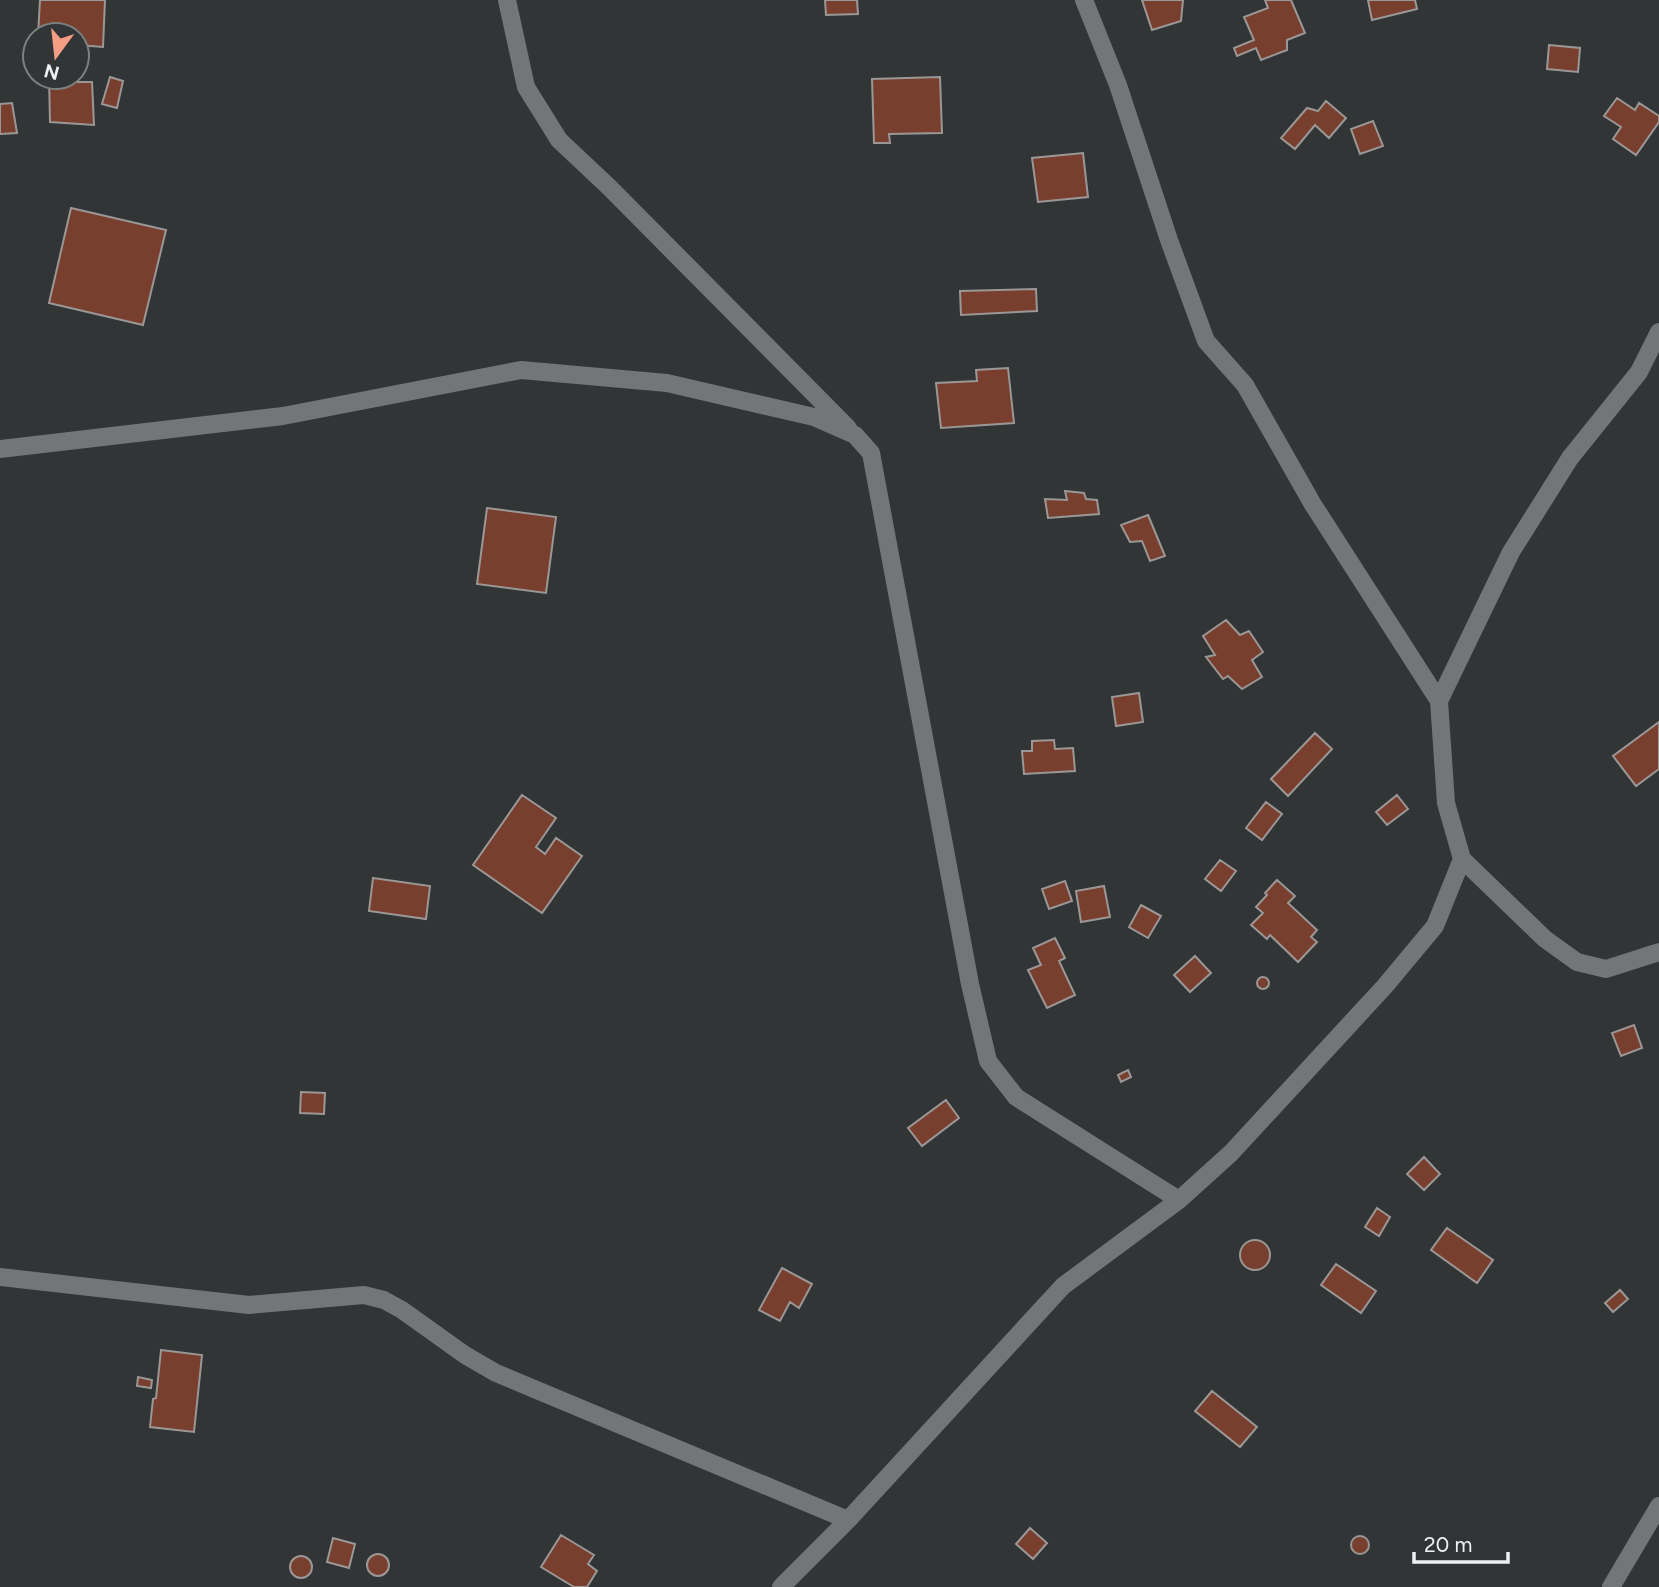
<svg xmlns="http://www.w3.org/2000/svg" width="1659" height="1587" viewBox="0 0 1659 1587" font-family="Figtree,sans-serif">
<rect width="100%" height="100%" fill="#323536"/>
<path fill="#783e2e" stroke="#9b9796" stroke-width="2" d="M40,0h65l-2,47 -26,-2v-10h-39z
M825,0h32l1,14 -32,1z
M1142,0h41l-2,21 -29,9z
M1265,0h26l14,33 -18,7v10l-26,10 -5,-12 -19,8 -3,-8 20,-8 -10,-23 24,-9z
M1368,0h47l2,9 -45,11z
M1549,45l31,3 -2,24 -31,-3z
M49,77h19v5h24l2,43 -44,-3z
M110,77l13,4 -6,27 -15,-4z
M940,77l2,56 -53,1 1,9h-16l-2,-64z
M1617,98l18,12 4,-7 20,13v6l-23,33 -23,-16 8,-12 -17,-11z
M1326,101l20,17 -17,20 -14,-13 -20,24 -14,-11 26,-30 11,3z
M12,103l5,30 -17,1v-30z
M1373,121l10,25 -23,8 -9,-25z
M1083,153l5,44 -50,5 -6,-44z
M71,208l95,22 -23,95 -94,-22z
M1036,289l1,22 -76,4 -1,-24z
M1008,368l6,55 -73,5 -5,-45 41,-2 -1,-11z
M1065,491l19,2 2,6 11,1 2,14 -51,4 -3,-19 22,1z
M487,508l69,9 -10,76 -69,-9z
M1148,515l17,41 -15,5 -8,-20 -12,1 -9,-17z
M1226,620l14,15 9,-4 14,21 -11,8 10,17 -20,12 -14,-13 -5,3 -17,-22 9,-2 -12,-19z
M1139,693l4,29 -27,4 -4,-29z
M1659,722v47l-23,17 -23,-30z
M1315,733l17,16 -44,47 -17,-17z
M1054,740l1,9 18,-1 2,23 -51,3 -2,-23h10v-10z
M522,795l34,23 -20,29 9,7 11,-16 26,18 -40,57 -69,-48z
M1397,795l11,14 -21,16 -11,-13z
M1266,802l16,12 -20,26 -16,-12z
M1220,860l16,11 -15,20 -16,-12z
M373,878l57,8 -4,33 -57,-8z
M1277,880l18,16 -7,7 29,27 -6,7 6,5 -19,20 -28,-27 -3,4 -16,-14 12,-12 -7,-6 11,-12 -2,-2z
M1065,881l7,20 -23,8 -7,-20z
M1104,886l6,31 -29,5 -5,-31z
M1141,905l20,11 -13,22 -19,-11z
M1055,938l10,20 -6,3 16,34 -28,13 -19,-38 13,-5 -8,-17z
M1195,956l16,17 -21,19 -16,-17z
M1257 983a6 6 0 1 1 12 0a6 6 0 1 1-12 0Z
M1634,1025l8,23 -21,8 -9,-23z
M1128,1070l3,7 -10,5 -3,-7z
M301,1092l24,1 -1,21 -24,-1z
M946,1100l13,18 -37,28 -14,-18z
M1424,1157l16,17 -16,16 -17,-16z
M1377,1208l13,9 -11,19 -14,-9z
M1447,1228l46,32 -16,23 -46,-33z
M1240 1255a15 15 0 1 1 30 0a15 15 0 1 1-30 0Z
M1336,1264l40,27 -15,22 -40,-28z
M782,1268l30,16 -13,24 -9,-6 -10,19 -21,-11z
M1620,1290l8,9 -15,13 -8,-9z
M161,1350l41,5 -8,77 -44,-5 3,-28 3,-1z
M138,1377l14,3 -1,8 -14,-2z
M1212,1391l45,36 -17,20 -45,-36z
M1030,1528l17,15 -14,16 -17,-15z
M561,1535l33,20 -6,9 9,7 -10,16h-13l-33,-20z
M1351 1545a9 9 0 1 1 18 0a9 9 0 1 1-18 0Z
M333,1538l22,6 -6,24 -22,-6z
M367 1565a11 11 0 1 1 22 0a11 11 0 1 1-22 0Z
M290 1567a11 11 0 1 1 22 0a11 11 0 1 1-22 0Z"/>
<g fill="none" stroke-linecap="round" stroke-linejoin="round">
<path stroke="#737576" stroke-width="18" d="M507,0l19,87 33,53 51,48 238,240
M0,449l283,-33 238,-46 146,13 147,34 41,18 16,18 99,531 18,77 28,36 163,103
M1439,701l72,-149 59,-94 69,-86 20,-40
M1462,859l83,80 32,23 29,7 53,-17
M0,1277l249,28 115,-10 20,5 18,10 63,45 31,18 352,147
M781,1587l67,-67 215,-234 116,-86 52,-47 154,-167 50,-60 27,-67 -16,-56 -7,-102 -127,-198 -67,-118 -39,-44 -37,-101 -51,-155 -34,-85
M1611,1587l48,-81"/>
</g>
<g transform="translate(56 56) rotate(195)"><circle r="33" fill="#323536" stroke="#7d8081" stroke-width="2"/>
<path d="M0-5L12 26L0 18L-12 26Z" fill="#f49e86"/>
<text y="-10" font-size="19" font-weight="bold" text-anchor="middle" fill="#eef0f1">N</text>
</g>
<path d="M1414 1552v10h94v-10" fill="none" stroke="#eef0f1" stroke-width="3.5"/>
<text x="1424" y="1552" font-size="21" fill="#eef0f1" stroke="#323536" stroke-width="5" paint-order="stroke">20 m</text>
</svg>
